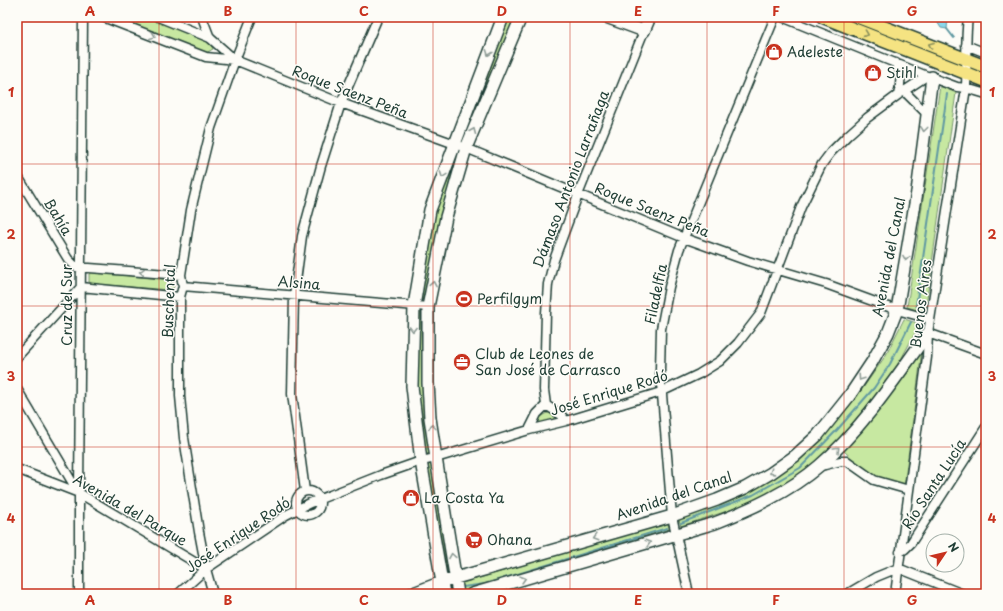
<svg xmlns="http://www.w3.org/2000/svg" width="1003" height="611" viewBox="0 0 1003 611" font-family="'Playpen Sans',sans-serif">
<rect width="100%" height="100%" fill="#fdfcf7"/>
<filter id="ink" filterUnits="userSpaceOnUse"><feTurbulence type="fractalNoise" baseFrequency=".025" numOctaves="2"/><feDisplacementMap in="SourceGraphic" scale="8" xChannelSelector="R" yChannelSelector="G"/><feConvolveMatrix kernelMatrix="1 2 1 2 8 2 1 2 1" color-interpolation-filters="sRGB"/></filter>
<g filter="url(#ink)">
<path fill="#c7e8a1" stroke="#73926a" d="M109,17h38l62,24 4,8 -7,4z
M508,17h8l-50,126 -7,-3z
M841,17h7l99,41v1z
M940,86l16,7 -31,219 -18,-5z
M454,152l7,2 -23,71 -12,75 -9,-1 13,-76z
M92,272l77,8 4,2 1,5 -4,3 -77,-6 -4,-2v-8z
M416,311l8,1 7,140 -3,2 -3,-1 -9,-70z
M904,319l16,5 -20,37 -22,32 -36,42 -36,36 -51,31 -74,24 -2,-6 70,-29 47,-28 31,-30 29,-35 30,-43z
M922,350l-18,137 -32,-10 -28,-26 40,-47z
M548,413l10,2 1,4 -22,7v-5l5,-5z
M430,464l3,1 18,107 -7,1 -17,-106z
M668,523l1,6 -206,62 -1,-8z"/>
<path fill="#8bd7eb" stroke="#6099a2" d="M934,17h14l-1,12 -6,-1z"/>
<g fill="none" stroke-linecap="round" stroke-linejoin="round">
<path stroke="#6099a2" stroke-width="2" d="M947,29l7,9
M916,306l31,-212
M681,523l72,-28 47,-27 37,-38 37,-42 16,-24 21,-42
M463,587l22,-3 182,-56"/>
<defs>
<path id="street" d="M103,17l103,40 29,3 106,43 125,45 218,90 64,23 78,23 71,26 33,9
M158,17l52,21 25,22
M202,17l8,21
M782,17l145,59 30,11 9,1 20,6
M966,45l20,8
M896,63c6,11 5,21 2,32
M904,91l22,22
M17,175l51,84 8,8 105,8
M183,286l245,21
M928,333l58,21
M17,357l64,-70 99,10
M17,389l61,103
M546,405l-2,-15 2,-77 2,-29 6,-24 24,-65 66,-164
M529,430l8,-16 9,-9 15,10 5,6
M819,466l6,-1 16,-4h6l27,19 35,10
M17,469l62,24 127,76
M296 503a12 12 0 1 1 24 0a12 12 0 1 1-24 0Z
M305,491l-13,-97 2,-98 8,-60 19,-70 20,-63 37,-86
M900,552l5,-3 6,-6 75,-116
M79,594v-101l4,-476
M178,594l28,-25 80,-54 24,-12 71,-28 40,-14 15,-3 93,-28 37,-9 95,-29 38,-18 21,-13 18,-18 23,-30 40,-106 21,-43 9,-12 17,-17 19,-17 31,-23 29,-19
M213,594l-7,-25 -7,-37 -15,-94 -4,-42v-99l3,-11 -2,-11 10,-65 20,-82 24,-68 17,-43
M689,594l-17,-78 -12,-146 1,-41 8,-42 10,-37 96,-233
M847,594l29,-17 22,-9 65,26
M895,594l32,-237 1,-24 38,-245c1,-24 -1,-47 2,-71"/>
<path id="secondary" d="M606,17l38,14 6,-14
M411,594l31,-12 230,-66 45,-16 28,-12 26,-15 24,-17 23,-21 32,-40 22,-33 16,-29 9,-23 20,-118 15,-115
M444,594l-23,-133 -5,-41 -4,-34 2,-80 16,-96 73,-193
M458,594l-22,-136 -6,-40 -2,-35v-76l18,-90 20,-69 55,-131
M472,594l243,-71c36,-14 74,-31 104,-57 43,-37 76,-87 109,-133"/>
<path id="primary" d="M823,17l163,64
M858,17l128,50"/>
</defs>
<use href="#street" stroke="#1f3d34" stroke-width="11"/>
<use href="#secondary" stroke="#1f3d34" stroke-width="14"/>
<use href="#primary" stroke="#1f3d34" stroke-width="15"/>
<use href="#street" stroke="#fdfcf7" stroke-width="8"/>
<use href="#secondary" stroke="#fdfcf7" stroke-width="11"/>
<use href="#primary" stroke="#f5e382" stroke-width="12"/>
</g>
<defs><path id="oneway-chevron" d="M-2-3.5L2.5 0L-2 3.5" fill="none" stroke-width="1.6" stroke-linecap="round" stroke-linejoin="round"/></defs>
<g stroke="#8a905b">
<use href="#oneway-chevron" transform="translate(866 34) rotate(21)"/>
<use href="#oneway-chevron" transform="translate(931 45) rotate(-159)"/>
</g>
<g stroke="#8e9c96">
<use href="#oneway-chevron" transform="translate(153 36) rotate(21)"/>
<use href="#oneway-chevron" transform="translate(489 53) rotate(111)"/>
<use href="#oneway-chevron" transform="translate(924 129) rotate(97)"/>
<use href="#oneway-chevron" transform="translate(473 131) rotate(-67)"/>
<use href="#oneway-chevron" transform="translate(443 175) rotate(110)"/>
<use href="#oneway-chevron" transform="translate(906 258) rotate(99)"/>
<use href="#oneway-chevron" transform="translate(142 272) rotate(-176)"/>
<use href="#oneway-chevron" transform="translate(433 284) rotate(-80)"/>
<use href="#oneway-chevron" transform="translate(413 329) rotate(91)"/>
<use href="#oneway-chevron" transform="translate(861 378) rotate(124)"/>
<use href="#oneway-chevron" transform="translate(432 427) rotate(-97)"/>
<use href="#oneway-chevron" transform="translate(837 449) rotate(-45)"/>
<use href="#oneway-chevron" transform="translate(772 472) rotate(147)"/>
<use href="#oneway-chevron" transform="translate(595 538) rotate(164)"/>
<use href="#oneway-chevron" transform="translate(648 543) rotate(-16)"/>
<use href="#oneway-chevron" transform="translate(452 556) rotate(-99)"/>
<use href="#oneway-chevron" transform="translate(523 579) rotate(-16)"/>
</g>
</g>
<path fill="none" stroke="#c8321e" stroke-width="1" stroke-opacity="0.55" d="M159,17v577M296,17v577M433,17v577M570,17v577M707,17v577M844,17v577M17,164h969M17,306h969M17,447h969"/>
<defs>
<symbol id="shop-disc" viewBox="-11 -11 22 22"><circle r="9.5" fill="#c8321e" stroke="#fdfcf7"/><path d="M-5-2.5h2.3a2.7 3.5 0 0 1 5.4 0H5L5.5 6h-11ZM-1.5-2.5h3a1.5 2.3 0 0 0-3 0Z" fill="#fff"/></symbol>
<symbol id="stadium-disc" viewBox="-11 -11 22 22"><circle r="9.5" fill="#c8321e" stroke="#fdfcf7"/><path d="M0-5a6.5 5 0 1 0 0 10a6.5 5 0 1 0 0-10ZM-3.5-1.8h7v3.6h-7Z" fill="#fff"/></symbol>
<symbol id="office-disc" viewBox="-11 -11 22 22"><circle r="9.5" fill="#c8321e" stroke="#fdfcf7"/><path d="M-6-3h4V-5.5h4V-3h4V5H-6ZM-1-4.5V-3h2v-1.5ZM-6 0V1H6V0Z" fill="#fff"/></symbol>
<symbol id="supermarket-disc" viewBox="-11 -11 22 22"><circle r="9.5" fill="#c8321e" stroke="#fdfcf7"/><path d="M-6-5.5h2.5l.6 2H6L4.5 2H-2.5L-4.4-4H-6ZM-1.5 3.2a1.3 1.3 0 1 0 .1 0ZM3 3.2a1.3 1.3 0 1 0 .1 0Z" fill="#fff"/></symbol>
</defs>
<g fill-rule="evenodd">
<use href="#shop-disc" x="764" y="42" width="20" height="20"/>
<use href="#shop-disc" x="863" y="63" width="20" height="20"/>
<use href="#stadium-disc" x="454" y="289" width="20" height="20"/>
<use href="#office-disc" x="452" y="352" width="20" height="20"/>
<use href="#shop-disc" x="401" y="488" width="20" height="20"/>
<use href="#supermarket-disc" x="464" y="530" width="20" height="20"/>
</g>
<g text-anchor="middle" stroke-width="3" stroke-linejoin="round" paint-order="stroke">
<g font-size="14" fill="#1f3d34" stroke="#fdfcf7" text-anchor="start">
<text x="787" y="57">Adeleste</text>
<text x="886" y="78">Stihl</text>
<text x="477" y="304">Perfilgym</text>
<text x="475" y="359">Club de Leones de<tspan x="475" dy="16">San José de Carrasco</tspan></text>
<text x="424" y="503">La Costa Ya</text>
<text x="487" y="545">Ohana</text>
</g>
<g font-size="14" fill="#1f3d34" stroke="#fdfcf7">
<text transform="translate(350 92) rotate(21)" y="5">Roque Saenz Peña</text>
<text transform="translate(571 179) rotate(-69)" y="5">Dámaso Antonio Larrañaga</text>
<text transform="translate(652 210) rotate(22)" y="5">Roque Saenz Peña</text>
<text transform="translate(58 217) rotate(59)" y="5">Bahía</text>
<text transform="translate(889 257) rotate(-79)" y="5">Avenida del Canal</text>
<text transform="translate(299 283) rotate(5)" y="5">Alsina</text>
<text transform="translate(656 294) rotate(-78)" y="5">Filadelfia</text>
<text transform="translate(169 301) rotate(-88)" y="5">Buschental</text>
<text transform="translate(921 304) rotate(-83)" y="5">Buenos Aires</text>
<text transform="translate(67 305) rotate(-90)" y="5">Cruz del Sur</text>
<text transform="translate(609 393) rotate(-17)" y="5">José Enrique Rodó</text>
<text transform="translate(934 484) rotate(-57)" y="5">Río Santa Lucía</text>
<text transform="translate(674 496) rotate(-19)" y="5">Avenida del Canal</text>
<text transform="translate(130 510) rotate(30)" y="5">Avenida del Parque</text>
<text transform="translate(238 535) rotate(-34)" y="5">José Enrique Rodó</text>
</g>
</g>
<rect width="1003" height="611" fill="none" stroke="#fdfcf7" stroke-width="44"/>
<g transform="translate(945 553) rotate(55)"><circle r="19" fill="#fdfcf7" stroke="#a4b0a9"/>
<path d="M0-3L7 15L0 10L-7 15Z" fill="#c8321e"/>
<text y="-6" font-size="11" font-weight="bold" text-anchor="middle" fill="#1f3d34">N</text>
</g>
<rect x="22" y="22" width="959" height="567" fill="none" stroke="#c8321e" stroke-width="1.5"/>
<g font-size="13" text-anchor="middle" font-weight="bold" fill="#c8321e">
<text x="90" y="16">A</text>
<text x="228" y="16">B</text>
<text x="364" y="16">C</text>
<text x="502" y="16">D</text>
<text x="638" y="16">E</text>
<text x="776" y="16">F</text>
<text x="912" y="16">G</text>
<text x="11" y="97">1</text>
<text x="992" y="97">1</text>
<text x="11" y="239">2</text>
<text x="992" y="239">2</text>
<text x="11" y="381">3</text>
<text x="992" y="381">3</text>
<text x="11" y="523">4</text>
<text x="992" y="523">4</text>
<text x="90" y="605">A</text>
<text x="228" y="605">B</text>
<text x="364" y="605">C</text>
<text x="502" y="605">D</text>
<text x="638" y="605">E</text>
<text x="776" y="605">F</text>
<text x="912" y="605">G</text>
</g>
</svg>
